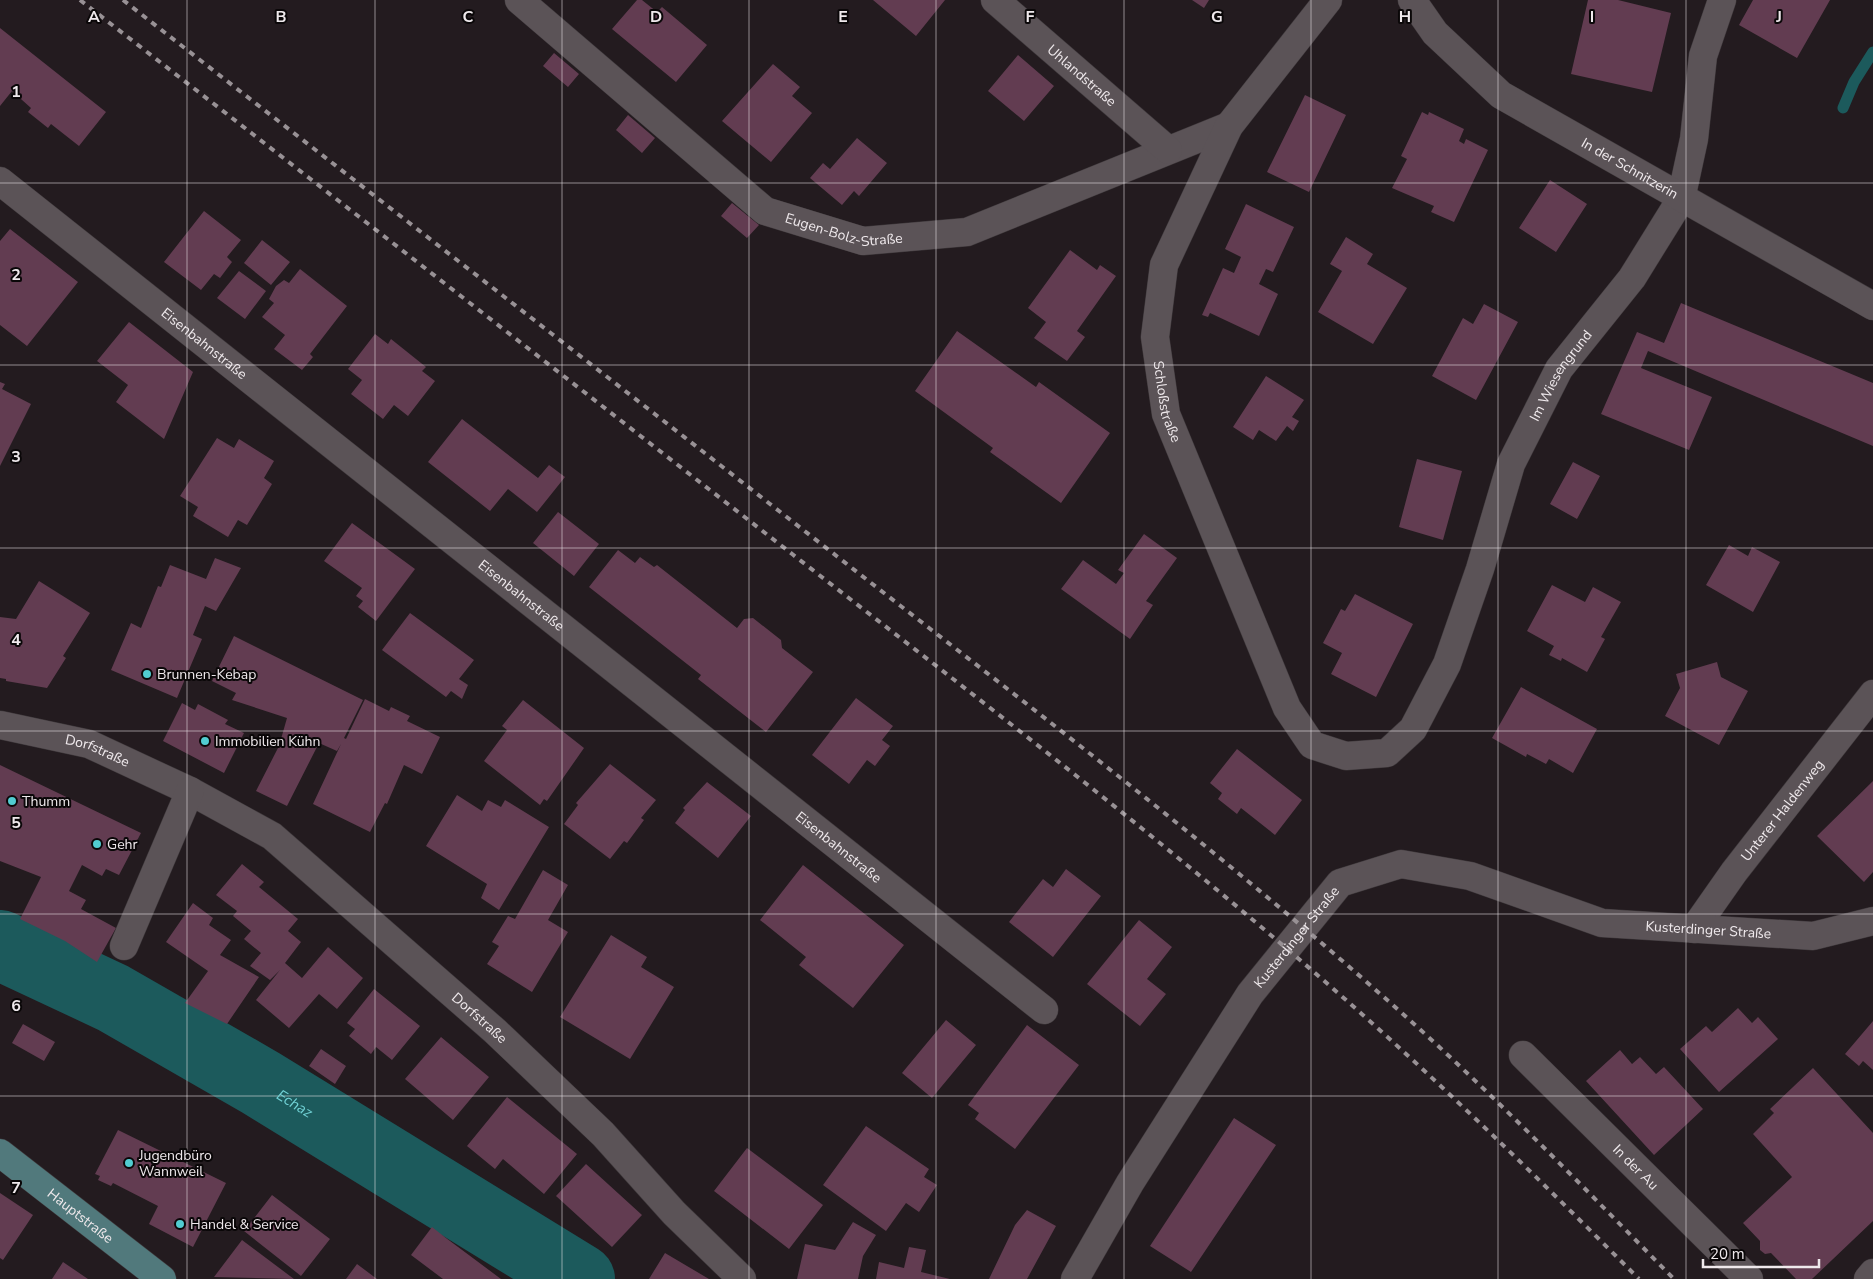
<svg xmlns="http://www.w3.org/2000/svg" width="1873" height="1279" viewBox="0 0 1873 1279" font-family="'Nunito Sans',sans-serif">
<rect width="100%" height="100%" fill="#231b1f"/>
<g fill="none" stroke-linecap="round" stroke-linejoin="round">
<path stroke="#1c5a5c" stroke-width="11" d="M1843,108l11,-26 19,-30"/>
<path stroke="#1c5a5c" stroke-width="70" id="s1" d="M0,945l113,53 148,85 319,196"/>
</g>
<path fill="#623c51" d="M637,0h5l15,12 5,-5 45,38 -31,37 -64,-53z
M873,0h72l-29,36z
M1192,0h17l-5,8z
M1588,0h30l53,13 -19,79 -81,-18z
M1753,0h77l-33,58 -58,-33z
M0,28l106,84 -27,34 -28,-22 -3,4 -20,-16 3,-4 -19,-17 -12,15z
M554,53l25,21 -11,13 -25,-21z
M1018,55l36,31 -30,35 -36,-30z
M773,64l27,23 -8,9 20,17 -41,49 -49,-41z
M1305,95l41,20 -37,77 -42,-20z
M1422,112l6,3 1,-3 35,17 -5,12 5,3 2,-5 22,11 -34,72 -23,-10 3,-6 -42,-18 15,-29 -6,-3z
M628,115l27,23 -13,15 -26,-23z
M857,138l30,25 -28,33 -5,-5 -12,14 -32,-27 13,-15 7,6z
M1550,180l37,24 -31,48 -37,-24z
M732,203l27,22 -12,13 -26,-22z
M1246,204l48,23 -21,45 -7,-3 -7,15 19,10 -19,42 -49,-23 -2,4 -6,-2 21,-47 11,5 7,-16 -16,-8z
M204,211l37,29 -14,17 5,5 -12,16 -6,-4 -13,16 -37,-28z
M10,229l68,53 -51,64 -27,-21v-84z
M1346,237l27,17 -6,10 40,24 -34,56 -55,-32 24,-41 -12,-7z
M262,240l28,22 -19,23 -27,-22z
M1070,250l27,20 3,-5 16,11 -39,55 8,6 -18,24 -33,-23 12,-16 -18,-14z
M300,269l47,37 -37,48 3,3 -11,13 -28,-21 11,-14 -23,-18 12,-14 -5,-4 7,-13 8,-6 5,3z
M239,271l27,20 -21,28 -28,-21z
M1681,303l192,80v63l-225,-95 -7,17 71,29 -23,53 -88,-36 36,-82 27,11z
M1484,304l34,18 -42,78 -44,-24 31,-58 10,6z
M129,322l64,50 -29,67 -48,-37 12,-17 -31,-24z
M957,331l79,56 3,-5 71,51 -49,70 -71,-51 3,-4 -78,-57z
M375,334l13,10 3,-5 35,28 -4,4 13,10 -27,35 -14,-11 -11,14 -32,-25 11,-14 -14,-11z
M1266,376l38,24 -12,17 7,4 -6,10 -6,-5 -11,15 -17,-11 -6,10 -20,-13z
M0,382l5,2 -3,5 29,15 -31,62z
M462,419l76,59 11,-13 16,12 -28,35 -29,-23 -18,22 -62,-49z
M217,438l17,10 5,-9 35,22 -10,17 8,6 -25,41 -9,-5 -10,17 -35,-21 5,-9 -18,-11z
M1417,459l45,12 -19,69 -44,-13z
M1573,462l27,14 -23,43 -27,-15z
M558,512l41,32 -25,32 -41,-33z
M352,523l63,46 -39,52 -18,-14 5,-6 -7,-5 6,-8 -38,-27z
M1144,534l33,24 -31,43 7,4 -23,34 -69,-50 22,-29 33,24 8,-11 -6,-3z
M1729,545l19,11 4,-9 28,15 -27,50 -47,-27z
M618,550l17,13 5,-6 14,10 3,-2 80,63 7,-9 9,-1 28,22 1,8 31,24 -47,60 -68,-53 3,-4 -112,-88z
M215,558l26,10 -25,43 -11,-5 -12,29 9,4 -25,59 -66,-28 20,-47 10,5 17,-42 3,1 9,-22 36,14z
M39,581l51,32 -27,43 3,2 -19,30 -41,-7v-2l-6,-1v-61l16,2z
M1552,585l33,17 8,-15 28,15 -20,35 4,2 -18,33 -25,-14 -1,3 -12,-6 5,-9 -27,-15z
M1355,594l58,30 -37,73 -45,-23 11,-21 -19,-10 18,-34 4,2z
M410,613l64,47 -15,19 9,6 -6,14 -11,-8 -5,6 -64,-47z
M234,636l129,64 -19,38 2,1 19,-40 24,12 2,-4 19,9 -3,5 33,16 -18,37 -18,-9 -17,39 -2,-1 -15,29 -57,-28 28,-60 -4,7 -18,-8 -32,63 -31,-15 23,-45 8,-28 -55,-18 4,-7 -24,-12z
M1717,662l4,15 27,14 -29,54 -54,-29 15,-28 -4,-14z
M1521,687l76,42 -24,44 -24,-14 -3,5 -19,-10 -1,3 -34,-19z
M856,698l37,28 -11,14 8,6 -15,20 -8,-6 -18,24 -37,-29z
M523,700l61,48 -37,53 -3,-2 -4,6 -56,-44 23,-31 -5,-4z
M182,703l13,7 3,-6 30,16 -3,4 19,9 -20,40 -61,-32z
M1237,749l65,51 -27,35 -34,-27 -4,6 -19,-15 4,-6 -12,-10z
M610,764l46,36 -15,18 3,2 -17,23 -3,-2 -14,18 -46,-35 14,-19 -2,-2z
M0,765l141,68 -22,42 -13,-6 -4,7 -20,-11 -13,26 17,9 -5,9 35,19 -19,34 -32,-21 -45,-22 21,-42 -41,-16z
M1873,781v91l-9,10 -47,-46z
M707,782l44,34 -33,42 -43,-35 10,-13 -2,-2z
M457,795l25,16 6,-11 13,7 4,-7 44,27 -50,83 -18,-12 6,-14 -61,-38z
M242,864l22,18 -5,5 39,32 -10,12 13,11 -16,21 17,15 26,-31 35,31 -26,31 -18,-15 -30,34 -33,-28 24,-30 -10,10 -20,-14 11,-13 -17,-14 7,-8 -18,-15 4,-5 -21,-16z
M803,865l101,80 -51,63 -54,-43 7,-8 -46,-37z
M1066,869l35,27 -48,61 -44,-35 34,-43 10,8z
M543,870l25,15 -20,35 20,12 -36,60 -45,-28 12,-18 -7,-4 16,-26 7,3z
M193,903l20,15 -4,7 22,15 -11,15 39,22 -32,47 -42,-21 23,-32 -42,-29z
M1139,920l33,27 -25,32 19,15 -26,32 -53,-42z
M611,935l36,22 -6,10 33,20 -44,72 -70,-42z
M374,989l46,37 -28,34 -16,-13 -5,7 -22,-18 6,-7 -8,-6z
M1738,1008l14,15 6,-6 20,22 -59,53 -39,-43 26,-23 6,6z
M946,1020l30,25 -44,53 -30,-25z
M1873,1021v49l-10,-9 -4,5 -14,-12z
M23,1024l32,18 -11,19 -32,-18z
M1027,1025l52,40 -64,84 -40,-30 4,-6 -11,-8z
M441,1037l48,40 -36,43 -48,-41z
M321,1049l25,17 -11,18 -26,-18z
M1620,1050l12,14 8,-7 16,17 8,-7 39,42 -49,46 -68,-74z
M1813,1068l60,65v88l-61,58h-16l-25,-26 -6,1 -5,-4v-9l-17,-18 49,-46 -39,-43 21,-21 -4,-4z
M507,1097l70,57 -33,40 -41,-35 -8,10 -28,-23z
M1234,1118l42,27 -85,127 -41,-26z
M866,1126l63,43 -5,8 13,8 -18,27 -13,-9 -20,28 -63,-46z
M118,1130l108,53 -33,64 -44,-23 9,-18 -45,-23 -2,3 -13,-6 2,-4 -5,-2z
M747,1148l76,57 -34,44 -75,-58z
M586,1164l56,51 -30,32 -56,-51z
M0,1193l33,22 -30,45 -3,-2z
M272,1195l58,44 -29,37 -57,-45z
M1027,1210l29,16 -29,53h-38l26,-54z
M853,1222l23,13 -13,21 -5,23h-61l8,-35 30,6z
M432,1227l14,11 55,41h-58l-32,-24z
M242,1240l52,39 -80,-2z
M909,1247l17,3 -5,22 29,7h-74l3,-17 25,6z
M665,1253l44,26h-60z
M63,1262l25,17h-36z
M357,1264l20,15h-31z"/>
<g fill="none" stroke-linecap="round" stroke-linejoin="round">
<defs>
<g id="minor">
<path id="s2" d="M519,0l246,211 98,30 104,-9 262,-106"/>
<path id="s3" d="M995,0l173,150"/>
<path id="s4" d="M1328,0l-99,126 -65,139 -9,72 11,77 121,294 25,37 34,11 41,-3 26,-24 34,-65 33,-95 31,-105 48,-95 73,-91 49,-79 13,-60 9,-83 19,-56"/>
<path id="s5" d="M1412,0l23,33 66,62 372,211"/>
<path id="s6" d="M0,181l1044,829"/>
<path id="s7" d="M0,725l89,19 101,47 82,45 223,195 108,103 71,79 68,66"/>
<path id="s8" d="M1694,929l40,-57 139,-178"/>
<path d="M124,946l66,-155"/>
<path id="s9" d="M1523,1055l226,224"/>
<path id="s10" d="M1075,1279l55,-96 120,-189 90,-111 61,-19 69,12 132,47 211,13 60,-15"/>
<path d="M1868,1279l5,-6"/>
</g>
<g id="major">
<path id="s11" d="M0,1153l162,126"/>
</g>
</defs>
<use href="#minor" stroke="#3e383b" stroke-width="29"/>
<use href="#major" stroke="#3e383b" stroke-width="29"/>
<use href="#minor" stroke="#5b5357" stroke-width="28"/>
<use href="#major" stroke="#51797c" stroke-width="28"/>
<path stroke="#989195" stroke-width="4" stroke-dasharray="6 6" stroke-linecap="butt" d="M80,0c227,176 454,353 680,529 195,152 392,301 578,464 104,91 203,188 301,286
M123,0c245,191 490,381 734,572 189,147 379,292 557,452 91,82 175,169 260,255"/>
</g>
<path fill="none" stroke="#efe9ec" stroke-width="1" stroke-opacity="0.55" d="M187,0v1279M375,0v1279M562,0v1279M749,0v1279M936,0v1279M1124,0v1279M1311,0v1279M1498,0v1279M1686,0v1279M0,183h1873M0,365h1873M0,548h1873M0,731h1873M0,914h1873M0,1096h1873"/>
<g fill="#51ccd1" stroke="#0a0708" stroke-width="2">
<circle cx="147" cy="674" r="5"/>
<circle cx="205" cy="741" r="5"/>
<circle cx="12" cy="801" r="5"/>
<circle cx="97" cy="844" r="5"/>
<circle cx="129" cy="1163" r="5"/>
<circle cx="180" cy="1224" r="5"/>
</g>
<g text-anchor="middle" stroke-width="4" stroke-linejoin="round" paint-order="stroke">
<g font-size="14" fill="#efe9ec" stroke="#0a0708">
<text dy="5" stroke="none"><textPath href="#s3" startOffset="115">Uhlandstraße</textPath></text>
<text dy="5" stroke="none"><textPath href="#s5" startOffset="279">In der Schnitzerin</textPath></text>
<text dy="5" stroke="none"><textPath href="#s2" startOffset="406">Eugen-Bolz-Straße</textPath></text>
<text dy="5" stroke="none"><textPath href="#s6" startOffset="261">Eisenbahnstraße</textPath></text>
<text dy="5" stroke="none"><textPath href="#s4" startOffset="1324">Im Wiesengrund</textPath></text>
<text dy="5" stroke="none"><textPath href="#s4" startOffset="452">Schloßstraße</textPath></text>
<text dy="5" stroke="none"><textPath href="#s6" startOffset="666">Eisenbahnstraße</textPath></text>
<text dy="5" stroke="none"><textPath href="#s7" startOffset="101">Dorfstraße</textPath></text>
<text dy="5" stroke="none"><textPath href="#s8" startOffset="148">Unterer Haldenweg</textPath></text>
<text dy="5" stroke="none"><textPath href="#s6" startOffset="1071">Eisenbahnstraße</textPath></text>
<text dy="5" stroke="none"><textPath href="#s10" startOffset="858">Kusterdinger Straße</textPath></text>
<text dy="5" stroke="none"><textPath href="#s10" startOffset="408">Kusterdinger Straße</textPath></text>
<text dy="5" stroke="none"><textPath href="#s7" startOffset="572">Dorfstraße</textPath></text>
<text dy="5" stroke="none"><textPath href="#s9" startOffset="159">In der Au</textPath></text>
<text dy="5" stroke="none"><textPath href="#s11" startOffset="102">Hauptstraße</textPath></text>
</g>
<g font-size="14" fill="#efe9ec" stroke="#0a0708" text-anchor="start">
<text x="157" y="679">Brunnen-Kebap</text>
<text x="215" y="746">Immobilien Kühn</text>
<text x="22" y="806">Thumm</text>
<text x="107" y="849">Gehr</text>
<text x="139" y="1160">Jugendbüro<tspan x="139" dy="16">Wannweil</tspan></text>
<text x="190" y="1229">Handel &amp; Service</text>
</g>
<g font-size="15" font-style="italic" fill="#71d1d5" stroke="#0a0708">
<text dy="5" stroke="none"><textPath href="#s1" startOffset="335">Echaz</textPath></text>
</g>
</g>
<g font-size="16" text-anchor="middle" font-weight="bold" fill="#efe9ec" stroke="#0a0708" stroke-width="4" stroke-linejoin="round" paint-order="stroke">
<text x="94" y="22">A</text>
<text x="281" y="22">B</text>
<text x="468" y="22">C</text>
<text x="656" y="22">D</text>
<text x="843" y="22">E</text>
<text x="1030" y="22">F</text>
<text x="1217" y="22">G</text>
<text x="1405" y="22">H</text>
<text x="1592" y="22">I</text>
<text x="1779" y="22">J</text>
<text x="16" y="97">1</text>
<text x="16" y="280">2</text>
<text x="16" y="462">3</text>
<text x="16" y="645">4</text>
<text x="16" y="828">5</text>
<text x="16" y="1011">6</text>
<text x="16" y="1193">7</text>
</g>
<path d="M1703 1259v8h116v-8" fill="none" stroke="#efe9ec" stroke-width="2.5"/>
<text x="1710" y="1259" font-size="15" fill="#efe9ec" stroke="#0a0708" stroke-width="4" paint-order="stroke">20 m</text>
</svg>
